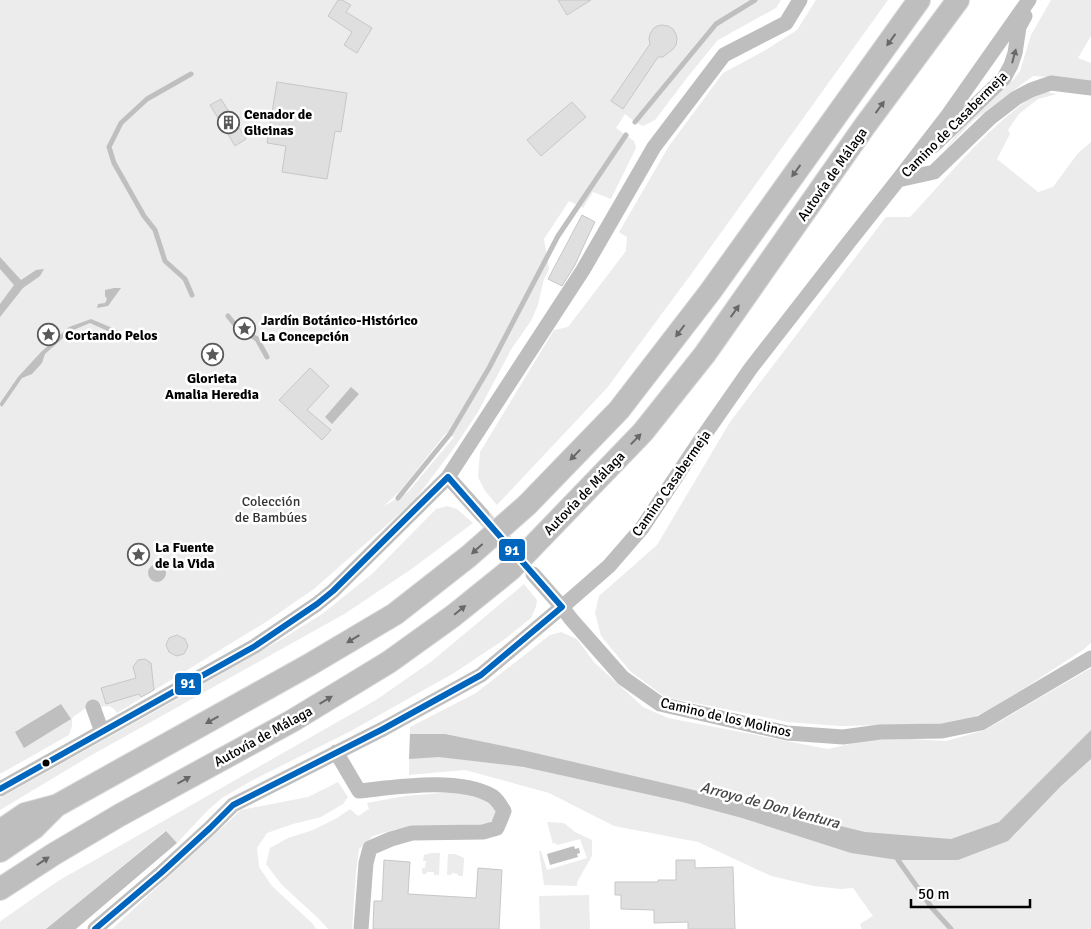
<svg xmlns="http://www.w3.org/2000/svg" width="1091" height="929" viewBox="0 0 1091 929" font-family="Signika,sans-serif">
<rect width="100%" height="100%" fill="#fff"/>
<path fill="#ececec" fill-rule="evenodd" d="M0,0h781l-5,8 -58,32 -28,34 -35,46 -12,6 -8,-4 -10,-8 -9,14 18,13 2,7 -25,51 -18,-7 -10,16 -14,-7 -25,38 5,30 -5,10 -6,26 -7,16 -19,27 -34,64 -24,36 -40,53 -100,88 -48,33 -149,91 -4,-5 -4,-2 -23,2 -13,9 -1,2v7l-3,9 -69,39zM446,433l8,4 -46,55 -24,14 17,-16z
M816,0h72l-196,273 -85,115 -110,117 -12,-14 -7,-14 2,-25 74,-122 14,-3 58,-76 1,-14 -8,-5 50,-86 54,-73 41,-22 33,-21z
M1051,0h40v36l-13,22 13,5v19l-22,-4 -36,-2 -59,44 -31,32 27,-35 43,-37 7,-9 11,-36z
M1041,91l16,3 -19,5 -19,15 -11,16 2,4 -13,25 41,33 15,-5 25,-34 13,-11v501l-8,7 -91,59 -20,9 -31,6 -101,2 -52,-4 -123,-25 -35,-26 -29,-35 -6,-23 4,-17 58,-51 73,-123 156,-205h24c41,-44 80,-94 131,-126z
M447,506l10,3 16,14 -60,45 -67,45 -256,143 -90,54v-12l172,-96 110,-63 40,-25 50,-40 64,-65z
M524,584l13,16 -1,7 -5,11 -26,21 -51,34 -105,59 -96,48 -31,18 -14,12 -31,33 -12,-12 -119,98h-46v-7l2,-2 56,-39 318,-181 56,-39z
M561,632l16,7 17,23 49,45 25,11 160,31 48,-11 35,1 35,2 39,-11 106,-62v261h-229l-2,-5 13,-8 -20,-28 -13,1 -26,-3 -43,-10 -73,-34 -84,-16 -65,-33 -84,-23 -56,5 1,-48 66,-34 74,-58z
M338,782l10,15 -5,7 -22,13 -28,7 -26,9 -10,15 2,19 13,19 41,38 3,5h-204l129,-119 67,-13z
M453,792l38,9 7,10 -4,8 -8,6 -89,4 -24,7 -14,13 -3,23 -4,57h-24l-9,-10 -37,-34 -16,-21 4,-16 18,-10 25,-8 24,-12 13,-9 8,7 11,-7 -2,-6 38,-7z
M547,822l17,1 11,9 17,8v16l-15,26v4l-33,-1 -5,-34h2l6,19 40,-12 -7,-19 -23,6 -2,-2 -2,1z
M431,853h9l-1,22h-5v-3h-7l-1,2h-4v-6h3l1,-7h-3l1,-6z
M448,854h7l9,4 -1,18h-5v-2l-6,-1 -1,2h-4z
M589,895l1,34h-50l-1,-33z"/>
<path fill="#bfbfbf" d="M0,257l21,23 15,-10 8,-1 -4,7 -17,12 -23,29v-13l14,-19 -14,-16z
M114,288h7l-13,18 -11,2 1,-4 7,-1 2,-4 -2,-3v-6z
M91,319l31,13 -1,5 -31,-14 -19,8 -26,23 -3,9 -10,11 -10,4 -20,29 -2,-2v-2l18,-26 23,-25 28,-25z
M351,387l8,7 -27,30 -7,-7z
M148 573a9 9 0 1 1 18 0a9 9 0 1 1-18 0Z
M61,704l10,15 -47,29 -9,-16z
M1091,730v29l-30,27 -53,55 -50,19h-60l-47,-7 -109,-35 -60,-16 -158,-35 -85,-10 -30,2 1,-25h35l73,15 163,38 184,45 86,7 48,-17z
M166,831l11,12 -101,86h-30z
M574,846l1,3 4,-1 1,5 -3,1 1,3 -28,8 -3,-11z"/>
<g fill="none" stroke-linecap="round" stroke-linejoin="round">
<path stroke="#bfbfbf" stroke-width="5" d="M191,74l-44,25 -26,24 -12,24 5,16 30,53 11,14 10,31 20,18 7,16
M635,122l81,-98 39,-24
M228,316l8,10 21,13 10,18
M398,498l52,-64 39,-66 69,-132 68,-101
M896,853l2,7 34,48 19,21"/>
</g>
<path fill="#dfdfdf" stroke="#c7c7c7" d="M338,0h4l9,5 -5,7 26,16 -15,25 -13,-8 8,-13 -24,-16z
M558,0h33l-24,15z
M662,25l6,1 5,3 3,5 1,5 -1,6 -3,4 -10,8h-5l-35,52 -12,-8 39,-57 -1,-5 1,-5 3,-5 4,-3z
M277,82l70,11 -6,39 -6,-1 -8,48 -45,-7 4,-26 -19,-3z
M221,99l25,40 -11,7 -25,-41z
M572,102l14,15 -45,39 -14,-16z
M582,215l13,7 -11,23 -9,20 -13,21 -14,-7z
M310,368l19,18 -22,24 24,20 -9,10 -43,-40z
M177,635l8,4 3,7 -4,8 -8,2 -7,-4 -3,-7 3,-7z
M145,659l6,4 3,27 -13,7 -2,-3 -33,10 -5,-16 35,-10 -3,-11 5,-7z
M384,860l26,2 -2,32 68,4 2,-30 24,2 -3,59h-126l1,-28h8z
M676,860h19v8l38,-1 2,62h-47v-7l-34,1v-13l-33,-1v-14h-6v-13h43v-2h18z"/>
<g fill="none" stroke-linecap="round" stroke-linejoin="round">
<path stroke="#d9d9d9" stroke-width="15" stroke-dasharray="15 8" stroke-linecap="butt" d="M482,515l44,50"/>
<defs>
<path id="highway" d="M0,831l25,-17 30,-8
M0,851l34,-23 22,-22 253,-141 86,-51 74,-58 58,-51 92,-95 91,-118 209,-292
M0,889l54,-35 66,-39 172,-94 97,-59 64,-46 57,-46 133,-138 62,-78 159,-227 94,-127"/>
</defs>
<use href="#highway" stroke="#dbdbdb" stroke-width="24"/>
<path stroke="#bebebe" stroke-width="15" d="M933,146l71,-68 7,-13 4,-12 4,-26 6,-11
M898,180l36,-8 56,-54 26,-20 15,-8 20,-7 40,5
M448,477l34,38
M533,574l29,33 9,12 52,59 37,26 127,29 56,4 37,-5 62,-1 39,-8 110,-65
M93,707l9,25
M336,752l23,39c38,-4 99,-14 133,5 5,3 9,10 12,15l-7,17 -14,4 -71,1 -21,6 -21,9 -4,15 -5,66
M0,789l255,-143 62,-42 16,-13 115,-114 135,-207 71,-123 70,-92 62,-32 14,-23
M95,929l66,-56 49,-45 23,-23 150,-76 98,-54 81,-68 47,-41 33,-38 56,-84 53,-76 98,-126 49,-62 50,-65 81,-115"/>
<use href="#highway" stroke="#bebebe" stroke-width="22"/>
<defs>
<path id="bus-1" d="M0,789l255,-143 62,-42 16,-13 115,-114 114,130 -81,68 -98,54 -150,76 -23,23 -49,45 -66,56"/>
</defs>
<use href="#bus-1" stroke="#fff" stroke-width="10"/>
<use href="#bus-1" stroke="#0065bd" stroke-width="6"/>
</g>
<defs><path id="oneway-solid" d="M-6-.8H1V-3.2L6.5 0L1 3.2V.8H-6Z" transform="scale(1.25)"/></defs>
<g fill="#686868">
<use href="#oneway-solid" transform="translate(891 40) rotate(126)"/>
<use href="#oneway-solid" transform="translate(1014 56) rotate(-75)"/>
<use href="#oneway-solid" transform="translate(880 107) rotate(-54)"/>
<use href="#oneway-solid" transform="translate(796 171) rotate(126)"/>
<use href="#oneway-solid" transform="translate(735 311) rotate(-55)"/>
<use href="#oneway-solid" transform="translate(680 331) rotate(127)"/>
<use href="#oneway-solid" transform="translate(636 439) rotate(-46)"/>
<use href="#oneway-solid" transform="translate(575 455) rotate(134)"/>
<use href="#oneway-solid" transform="translate(477 549) rotate(138)"/>
<use href="#oneway-solid" transform="translate(460 610) rotate(-39)"/>
<use href="#oneway-solid" transform="translate(353 639) rotate(149)"/>
<use href="#oneway-solid" transform="translate(326 700) rotate(-31)"/>
<use href="#oneway-solid" transform="translate(212 720) rotate(151)"/>
<use href="#oneway-solid" transform="translate(184 780) rotate(-29)"/>
<use href="#oneway-solid" transform="translate(43 861) rotate(-33)"/>
</g>
<defs>
<symbol id="building-ring" viewBox="-11 -11 22 22"><circle r="9.5" fill="#fff" stroke="#595959" stroke-width="1.5"/><path d="M-4-6H4V6H1V3H-1V6H-4ZM-2.5-4.3h1.7v1.8h-1.7ZM.8-4.3h1.7v1.8H.8ZM-2.5-1h1.7V.8h-1.7ZM.8-1h1.7V.8H.8Z" fill="#595959"/></symbol>
<symbol id="sight-ring" viewBox="-11 -11 22 22"><circle r="9.5" fill="#fff" stroke="#595959" stroke-width="1.5"/><path d="M0-6L1.8-2.2L6-1.7L2.9 1.2L3.7 5.4L0 3.3L-3.7 5.4L-2.9 1.2L-6-1.7L-1.8-2.2Z" fill="#595959"/></symbol>
</defs>
<g fill-rule="evenodd">
<use href="#building-ring" x="216" y="110" width="25" height="25"/>
<use href="#sight-ring" x="232" y="316" width="25" height="25"/>
<use href="#sight-ring" x="36" y="322" width="25" height="25"/>
<use href="#sight-ring" x="200" y="342" width="25" height="25"/>
<use href="#sight-ring" x="126" y="542" width="25" height="25"/>
</g>
<circle fill="#000" stroke="#fff" stroke-width="2" cx="46" cy="763" r="4.5"/>
<g text-anchor="middle" stroke-width="5" stroke-linejoin="round" paint-order="stroke">
<g font-size="14" font-weight="bold" fill="#000" stroke="#fff" text-anchor="start">
<text x="244" y="119">Cenador de<tspan x="244" dy="16">Glicinas</tspan></text>
<text x="261" y="325">Jardín Botánico-Histórico<tspan x="261" dy="16">La Concepción</tspan></text>
<text x="65" y="340">Cortando Pelos</text>
<text x="212" y="383" text-anchor="middle">Glorieta<tspan x="212" dy="16">Amalia Heredia</tspan></text>
<text x="155" y="552">La Fuente<tspan x="155" dy="16">de la Vida</tspan></text>
</g>
<g font-size="14" fill="#000" stroke="#fff">
<text transform="translate(954 124) rotate(-45)" y="5">Camino de Casabermeja</text>
<text transform="translate(832 174) rotate(-55)" y="5">Autovía de Málaga</text>
<text transform="translate(671 483) rotate(-55)" y="5">Camino Casabermeja</text>
<text transform="translate(584 493) rotate(-46)" y="5">Autovía de Málaga</text>
<text transform="translate(726 717) rotate(13)" y="5">Camino de los Molinos</text>
<text transform="translate(263 736) rotate(-29)" y="5">Autovía de Málaga</text>
</g>
<g font-size="14" fill="#333" stroke="#fff">
<text x="271" y="506">Colección<tspan x="271" dy="16">de Bambúes</tspan></text>
</g>
<g font-size="15" font-style="italic" fill="#444" stroke="#fff">
<text transform="translate(770 805) rotate(15)" y="5">Arroyo de Don Ventura</text>
</g>
</g>
<g stroke="#fff" stroke-width="2">
<rect x="498" y="538" width="28" height="24" rx="5" fill="#0065bd"/>
<rect x="174" y="672" width="28" height="24" rx="5" fill="#0065bd"/>
</g>
<g font-size="14" text-anchor="middle" font-weight="bold" fill="#fff">
<text x="512" y="555">91</text>
<text x="188" y="688">91</text>
</g>
<path d="M911 899v8h119v-8" fill="none" stroke="#000000" stroke-width="2.5"/>
<text x="918" y="899" font-size="15" fill="#000000" stroke="#ffffff" stroke-width="4" paint-order="stroke">50 m</text>
</svg>
